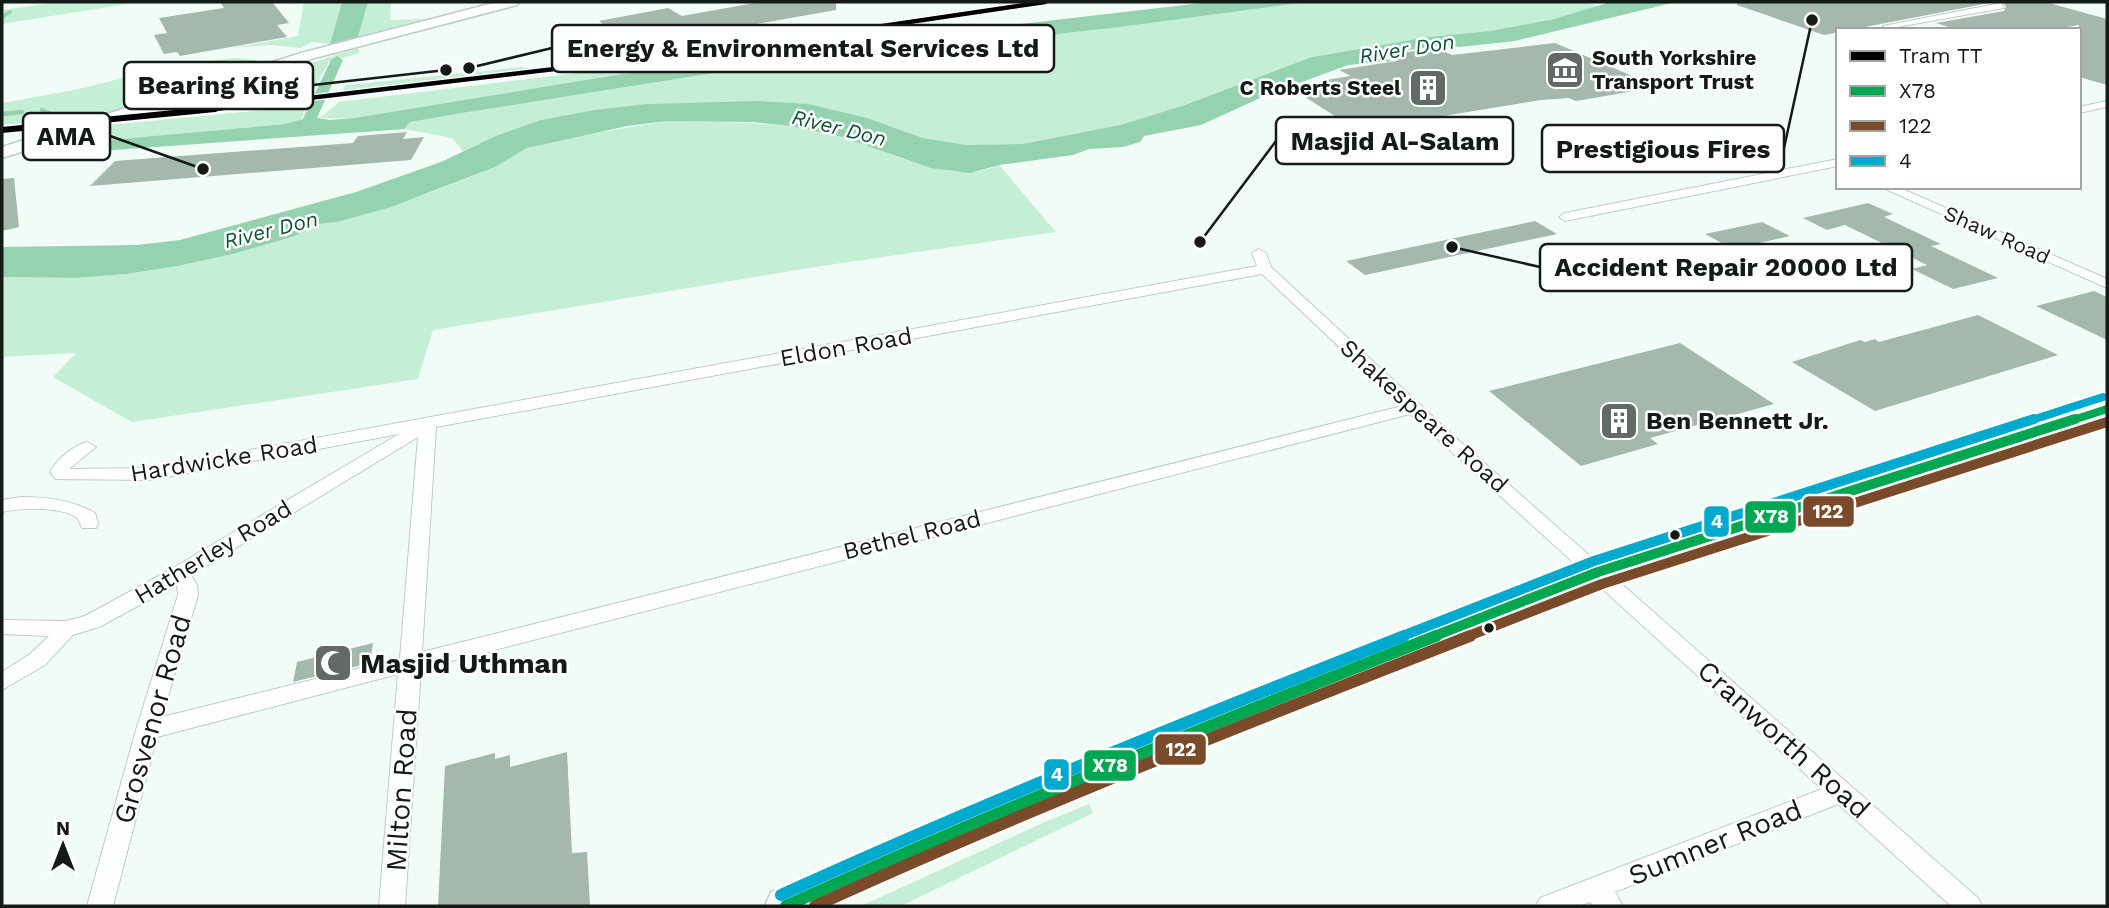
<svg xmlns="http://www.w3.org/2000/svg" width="2109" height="908" viewBox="0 0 2109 908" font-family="'Work Sans',sans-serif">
<rect width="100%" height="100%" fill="#f2fcf6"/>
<path fill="#c4efd6" d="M60,2h79l-137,22v-14z
M304,2h38l-12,42 -18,-2 -11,6 -30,-3 -40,3 67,-12z
M368,2h23l-1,18 34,-1 -66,18z
M1308,2h274l17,4 -45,13 -64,12 -62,6 -116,20 -127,48 -65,20 -99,19 -55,1 -43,-7 -56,-20 -58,-14 -107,-1 -56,1 -52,6 -53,10 -78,31 -11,-13 -48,-9 6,-7 52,-9 265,-42 393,-44z
M358,48l2,5 -31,9 -19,34 -162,17 139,-43h17l4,-6z
M234,58l23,2 -11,10 -144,48 -100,9v-24l72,-13 94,-23 3,5 12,-2 -2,-6z
M692,59l-3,4 -335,55h-34l19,-16z
M524,67l9,3 -192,22 5,-7z
M306,106l-5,15 -16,3 -176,16h-51l51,-15z
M668,121c57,1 115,0 171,15 43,12 83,35 129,36 10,1 22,-4 31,-7l57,67 -228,33 -395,65 -15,49 -286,43 -79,-45 23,-24 -74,4v-80l74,1 50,-4 52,-8 55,-12 62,-18 23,-12 19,-2 95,-30 63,-25 32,-19 38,-10z
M1089,804l4,9 -192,93h-40l184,-84z"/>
<path fill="#94d2b0" d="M342,2h26l-10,35 -28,7z
M1211,2h97l-188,25 -393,44 -265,42 -52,9 -6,7 -346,25 -33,-3 -23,2v-7l79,-8 28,2 176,-16 26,-7 19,3 24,-2 335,-55c46,4 78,-8 122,-15z
M1611,2h65l-161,39 -55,6 -24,-1 -54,8 2,4 8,3 -44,4 -79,29 -68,31 -57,11 -4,6 -17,5 -34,2 -16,6 -74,10 -29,8 -39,-5 -92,-32 -50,-10 -37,-4 -84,-1 -41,5 -100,22 -32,19 -104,40 -54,15 -19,2 -23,12 -62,18 -55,12 -52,8 -50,4 -74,-1v-30l135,-2 43,-5 176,-48 85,-30 55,-26 45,-16 53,-10 52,-6 113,-3 50,3 58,14 56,20 43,7 56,-1 98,-19 65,-20 127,-48 116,-20 62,-6 64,-12z"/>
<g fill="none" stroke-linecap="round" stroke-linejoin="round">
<path stroke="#94d2b0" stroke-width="3.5" d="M2,17l8,-5"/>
<path stroke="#94d2b0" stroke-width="4.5" d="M42,110l9,4
M2,114l20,-2
M61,119l4,3"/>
<path fill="#94d2b0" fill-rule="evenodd" d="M337,56l6,4 -31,69 -2,3h-10l-2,-3 33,-69z"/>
</g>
<path fill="#a4b8ad" d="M220,2h52l17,21 -12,2 10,12 -107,19 -3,-4 -13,2 -10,-19 13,-2 -8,-15 65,-10z
M760,2h76v8l-203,36 -34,-25 69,-13 14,8z
M1737,2h257l-170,33 -87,-30z
M2003,2h42l62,17v66l-28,-8v-52l-29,5h-92l-22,-7 68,-12 2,-4z
M1555,43l103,44 -82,14 -8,-3 -27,2 -184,30 -63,-40 33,-5 -7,-4 31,-5 -12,-6 58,-9 -12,-6 52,-7 15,7z
M407,132l-4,7 21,-2 -13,23 -321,26 25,-25 238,-18 5,-7z
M14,178l5,49 -17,4v-52z
M1868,203l25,11 -9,3 57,27 -10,2 67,32 -45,11 -41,-20 15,-4 -82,-40 -18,5 -24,-12z
M1535,221l22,13 -192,41 -19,-14z
M1762,222l28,14 -57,13 -28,-15z
M2094,291l13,6v43l-71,-34z
M1978,315l80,40 -183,56 -83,-49 68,-22 5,2 10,-3 4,3z
M1680,343l94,61 -124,34 8,6 -77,22 -92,-75z
M373,643l-3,20 -77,19 4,-20z
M567,752l5,101 15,-1 3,54h-152l7,-140 50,-13v6l15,-4v12z"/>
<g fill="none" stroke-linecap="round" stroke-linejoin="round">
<defs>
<path id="street" d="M2001,3l3,5 -107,19 2,3h-11l-5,-4z
M2107,101v6l-28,6v-6z
M1838,159v7l-273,55 -6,-4 6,-4z
M1881,187h17l209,92v9z
M1259,249l7,4 5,14 184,170 523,461 4,8h-31l-113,-102 -223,88 8,14h-29l-4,-4 -11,4h-43l4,-8 282,-109 -412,-375 -989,255 -16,237h-26l19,-232 -241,63 -44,169h-26l49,-176 42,-135 -1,-10 -78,42 -26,8 -28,30 -43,25v-18l28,-18 19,-18 -47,-2v-14l64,1 19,-5 88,-48 226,-134 -248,46 -95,-1 -6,-7c6,-12 24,-27 37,-30l9,5 -27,22 82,-1 1106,-202 -5,-13zM1262,274l140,132 -980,246 14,-225zM418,437l-18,221 -238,59 36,-122 -1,-10 -6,-10z
M21,497c25,0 52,3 74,16l3,11 -2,4h-14c-2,-3 -2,-7 -5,-10 -14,-12 -58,-10 -75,-6v-12z"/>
<path id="primary" d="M497,2h22l-2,3 -206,54 -309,99v-11l299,-94z
M2107,401v17l-498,162 -442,178 -235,100 -102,48h-65l6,-14 133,-58 237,-98 446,-172z"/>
</defs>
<use href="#street" stroke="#c2cac6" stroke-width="2"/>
<use href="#primary" stroke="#c2cac6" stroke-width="3"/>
<use href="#street" fill="#fdfffe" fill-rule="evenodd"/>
<use href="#primary" fill="#fdfffe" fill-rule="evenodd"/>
<defs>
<path id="bus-1-far2" d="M2070,421l37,-12"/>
<path id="bus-1-far1" d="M1432,637l166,-65 477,-153"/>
<path id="bus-1" d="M786,906c214,-97 432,-184 650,-270"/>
<path id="bus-2-far1" d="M1466,637l136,-53 505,-162"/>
<path id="bus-2" d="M815,906c215,-98 435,-184 655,-270"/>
<path id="bus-3-far2" d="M2029,421l74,-24"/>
<path id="bus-3-far1" d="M1400,637l194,-76 440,-142"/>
<path id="bus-3" d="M781,895c205,-93 414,-177 623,-259"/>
</defs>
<use href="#bus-1-far2" stroke="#fff" stroke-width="12"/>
<use href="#bus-1-far1" stroke="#fff" stroke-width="15"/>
<use href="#bus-1" stroke="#fff" stroke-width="18"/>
<use href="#bus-2-far1" stroke="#fff" stroke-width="15"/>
<use href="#bus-2" stroke="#fff" stroke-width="18"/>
<use href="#bus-3-far2" stroke="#fff" stroke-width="12"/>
<use href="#bus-3-far1" stroke="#fff" stroke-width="15"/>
<use href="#bus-3" stroke="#fff" stroke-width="18"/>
<use href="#bus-1-far2" stroke="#00a651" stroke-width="8"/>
<use href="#bus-1-far1" stroke="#00a651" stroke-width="10"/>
<use href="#bus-1" stroke="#00a651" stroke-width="12"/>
<use href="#bus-2-far1" stroke="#7a4b2a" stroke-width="10"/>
<use href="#bus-2" stroke="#7a4b2a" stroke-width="12"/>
<use href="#bus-3-far2" stroke="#00a9ce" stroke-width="8"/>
<use href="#bus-3-far1" stroke="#00a9ce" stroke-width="10"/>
<use href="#bus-3" stroke="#00a9ce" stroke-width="12"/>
<defs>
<path id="tram-1-far1" d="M198,111l535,-63 312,-46"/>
<path id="tram-1" d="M2,130l213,-21"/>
</defs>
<use href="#tram-1-far1" stroke="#fff" stroke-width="7"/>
<use href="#tram-1" stroke="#fff" stroke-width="10"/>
<use href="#tram-1-far1" stroke="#000" stroke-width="4.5"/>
<use href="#tram-1" stroke="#000" stroke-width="6"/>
</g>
<defs>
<symbol id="museum-square" viewBox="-11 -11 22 22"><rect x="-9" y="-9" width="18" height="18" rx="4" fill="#626a65" stroke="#fff"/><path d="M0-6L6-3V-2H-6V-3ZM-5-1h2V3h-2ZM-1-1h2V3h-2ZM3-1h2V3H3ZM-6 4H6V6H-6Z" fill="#fff"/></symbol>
<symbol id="building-square" viewBox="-11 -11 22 22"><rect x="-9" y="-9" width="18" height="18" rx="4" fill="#626a65" stroke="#fff"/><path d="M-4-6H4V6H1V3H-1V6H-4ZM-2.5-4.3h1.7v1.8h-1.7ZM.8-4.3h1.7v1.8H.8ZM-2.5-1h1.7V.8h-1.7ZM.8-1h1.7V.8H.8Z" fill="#fff"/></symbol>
<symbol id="mosque-square" viewBox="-11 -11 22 22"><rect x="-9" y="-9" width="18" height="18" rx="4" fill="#626a65" stroke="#fff"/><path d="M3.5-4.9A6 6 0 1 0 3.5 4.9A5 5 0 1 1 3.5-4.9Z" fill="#fff"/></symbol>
</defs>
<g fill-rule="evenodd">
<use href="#museum-square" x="1543" y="48" width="44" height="44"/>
<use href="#building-square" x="1406" y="66" width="44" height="44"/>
<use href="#building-square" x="1597" y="399" width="44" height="44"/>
<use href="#mosque-square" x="311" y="641" width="44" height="44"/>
</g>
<g fill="#141b17" stroke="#fff" stroke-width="2.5">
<circle cx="1675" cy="535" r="6"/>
<circle cx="1489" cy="628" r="6"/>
</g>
<g text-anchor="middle" stroke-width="5" stroke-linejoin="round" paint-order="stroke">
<g font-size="21" font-style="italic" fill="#0f5133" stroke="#fff">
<text transform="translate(1407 49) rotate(-9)" y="7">River Don</text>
<text transform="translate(839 128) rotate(14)" y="7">River Don</text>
<text transform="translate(271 230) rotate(-14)" y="7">River Don</text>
</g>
<g font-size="21" font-weight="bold" fill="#141b17" stroke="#fff" text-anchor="start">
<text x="1592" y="65">South Yorkshire<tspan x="1592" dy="24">Transport Trust</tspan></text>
<text x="1401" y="95" text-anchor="end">C Roberts Steel</text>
</g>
<g font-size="21" fill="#141b17" stroke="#fff">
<text transform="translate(1997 235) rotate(24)" y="7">Shaw Road</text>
</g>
<g font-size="24" fill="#141b17" stroke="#fff">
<text transform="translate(846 347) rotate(-10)" y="8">Eldon Road</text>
<text transform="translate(1424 416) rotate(42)" y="8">Shakespeare Road</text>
<text transform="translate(224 459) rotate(-9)" y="8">Hardwicke Road</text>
<text transform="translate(912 535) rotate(-14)" y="8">Bethel Road</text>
<text transform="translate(213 552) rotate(-31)" y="8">Hatherley Road</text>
</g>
<g font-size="24" font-weight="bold" fill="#141b17" stroke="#fff" text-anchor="start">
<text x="1646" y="429">Ben Bennett Jr.</text>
</g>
<g font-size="28" font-weight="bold" fill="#141b17" stroke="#fff" text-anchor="start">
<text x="360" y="673">Masjid Uthman</text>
</g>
<g font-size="28" fill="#141b17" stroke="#fff">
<text transform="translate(152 719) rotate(-74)" y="10">Grosvenor Road</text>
<text transform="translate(1784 739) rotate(42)" y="10">Cranworth Road</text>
<text transform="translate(401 790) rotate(-86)" y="10">Milton Road</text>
<text transform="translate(1715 842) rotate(-22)" y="10">Sumner Road</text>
</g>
</g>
<path fill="none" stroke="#141b17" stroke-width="2.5" d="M469 68L552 48M446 70L313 85M203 169L110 136M1200 242L1276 141M1812 20L1784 148M1452 247L1540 267"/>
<g fill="#141b17" stroke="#fff" stroke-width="2.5">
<circle cx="469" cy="68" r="7"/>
<circle cx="446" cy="70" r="7"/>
<circle cx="203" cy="169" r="7"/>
<circle cx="1200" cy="242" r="7"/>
<circle cx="1812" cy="20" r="7"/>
<circle cx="1452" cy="247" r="7"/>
</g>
<g fill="#fff" stroke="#141b17" stroke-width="2.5">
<rect x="552" y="25" width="502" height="47" rx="7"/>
<rect x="124" y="62" width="189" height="47" rx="7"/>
<rect x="23" y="113" width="87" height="47" rx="7"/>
<rect x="1276" y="117" width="237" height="47" rx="7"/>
<rect x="1542" y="125" width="242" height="47" rx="7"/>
<rect x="1540" y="244" width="372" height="47" rx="7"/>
</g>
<g font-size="26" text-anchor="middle" font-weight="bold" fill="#141b17">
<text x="803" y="57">Energy &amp; Environmental Services Ltd</text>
<text x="218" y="94">Bearing King</text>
<text x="66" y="145">AMA</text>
<text x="1395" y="150">Masjid Al-Salam</text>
<text x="1663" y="158">Prestigious Fires</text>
<text x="1726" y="276">Accident Repair 20000 Ltd</text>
</g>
<g stroke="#fff" stroke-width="2.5">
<rect x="1802" y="495" width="53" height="33" rx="7" fill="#7a4b2a"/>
<rect x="1744" y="500" width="53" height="34" rx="7" fill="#00a651"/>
<rect x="1703" y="505" width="27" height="33" rx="7" fill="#00a9ce"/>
<rect x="1154" y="733" width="53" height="33" rx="7" fill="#7a4b2a"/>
<rect x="1083" y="749" width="54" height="33" rx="7" fill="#00a651"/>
<rect x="1043" y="758" width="27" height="33" rx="7" fill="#00a9ce"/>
</g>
<g font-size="19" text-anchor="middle" font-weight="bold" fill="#fff">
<text x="1828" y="518">122</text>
<text x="1771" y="523">X78</text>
<text x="1717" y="528">4</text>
<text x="1181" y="756">122</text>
<text x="1110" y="772">X78</text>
<text x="1057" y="781">4</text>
</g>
<rect width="2109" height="908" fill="none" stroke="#141b17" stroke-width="7"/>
<rect x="1836" y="28" width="245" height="161" fill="#ffffff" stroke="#a1a4a2" stroke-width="2"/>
<rect x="1850" y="51" width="35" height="10" fill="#000000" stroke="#a1a4a2" stroke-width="2"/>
<text x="1899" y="63" font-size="21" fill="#141b17">Tram TT</text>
<rect x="1850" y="86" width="35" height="10" fill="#00a651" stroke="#a1a4a2" stroke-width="2"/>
<text x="1899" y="98" font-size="21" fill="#141b17">X78</text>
<rect x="1850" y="121" width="35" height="10" fill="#7a4b2a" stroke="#a1a4a2" stroke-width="2"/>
<text x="1899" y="133" font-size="21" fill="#141b17">122</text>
<rect x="1850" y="156" width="35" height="10" fill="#00a9ce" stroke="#a1a4a2" stroke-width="2"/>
<text x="1899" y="168" font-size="21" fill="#141b17">4</text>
<g transform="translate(63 845)" stroke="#ffffff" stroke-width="5" paint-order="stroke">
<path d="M0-5L12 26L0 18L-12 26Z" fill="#141b17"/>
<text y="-10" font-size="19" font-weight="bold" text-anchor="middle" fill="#141b17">N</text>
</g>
</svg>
